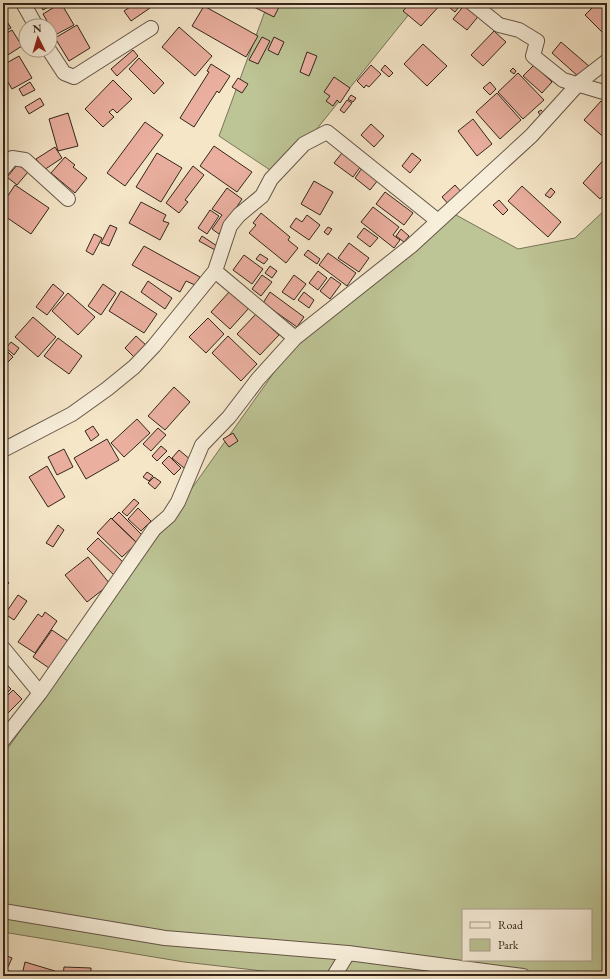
<svg xmlns="http://www.w3.org/2000/svg" width="610" height="979" viewBox="0 0 610 979" font-family="'EB Garamond',serif">
<rect width="100%" height="100%" fill="#f5e6c8"/>
<filter id="stains"><feTurbulence type="fractalNoise" baseFrequency=".005" numOctaves="4"/><feColorMatrix values="0 0 0 0 .2 0 0 0 0 .09 0 0 0 0 .02 0 0 0 .5 -.17"/></filter>
<radialGradient id="worn" r=".72"><stop offset=".6" stop-color="#630" stop-opacity="0"/><stop offset="1" stop-color="#630" stop-opacity=".3"/></radialGradient>
<path fill="#bdc495" stroke="#787558" fill-rule="evenodd" d="M268,3h150l-139,173 -60,-40z
M607,208v768h-300l-123,-14 -181,-30v-177l284,-401 169,-139 62,34 57,-11zM463,910h128v50h-128z"/>
<path fill="#eaaf9f" stroke="#33261c" d="M39,3h16l-12,7z
M61,3l13,22 -19,10 -12,-21z
M136,3h10l4,5 -19,13 -7,-10z
M246,3h35l-7,14z
M410,3h30l1,1 -20,22 -18,-15z
M444,3h18l-7,9z
M466,3l15,10 -14,17 -14,-11z
M597,3h10v26l-4,4 -18,-18z
M204,6l54,30 -12,21 -54,-31z
M3,15l8,13 -8,4z
M77,25l13,23 -21,13 -14,-23z
M179,27l33,29 -17,20 -33,-29z
M12,30l10,16 -19,12v-23z
M494,31l12,11 -23,24 -12,-11z
M262,37l8,4 -12,23 -9,-4z
M274,37l10,5 -6,13 -10,-5z
M561,42l29,25 -10,11 -28,-25z
M423,44l24,22 -20,20 -23,-22z
M133,50l5,6 -21,20 -6,-7z
M307,52l10,4 -8,20 -9,-4z
M19,56l13,22 -20,11 -9,-15v-9z
M139,58l25,25 -10,11 -25,-25z
M211,64l19,12 -11,17 -2,-2 -23,36 -14,-9 29,-46 -2,-1z
M371,65l10,9 -12,13 -3,-2 -2,3 -7,-7z
M385,65l8,8 -4,4 -8,-7z
M534,65l18,17 -10,11 -19,-17z
M513,68l3,3 -2,3 -4,-3z
M518,73l26,27 -21,19 -25,-27z
M334,77l16,11 -10,15 -3,-3 -4,6 -7,-5 4,-5 -6,-4z
M238,78l10,6 -6,9 -10,-6z
M113,80l19,19 -15,14 -4,-4 -4,3 5,5 -11,10 -18,-18z
M30,82l5,8 -12,6 -4,-7z
M490,82l6,7 -6,6 -7,-7z
M497,93l24,27 -21,19 -24,-27z
M351,95l5,3 -3,4 -5,-3z
M40,98l4,7 -15,9 -4,-7z
M347,100l5,3 -8,10 -4,-3z
M601,101l6,6v33l-23,-20z
M541,110l3,3 -3,3 -3,-4z
M68,113l10,33 -20,5 -9,-32z
M473,119l19,25 -15,12 -19,-25z
M145,122l18,13 -38,51 -18,-13z
M371,124l13,12 -10,11 -13,-12z
M214,146l38,26 -15,20 -37,-26z
M55,147l7,11 -18,12 -8,-11z
M157,153l25,15 -21,34 -25,-15z
M342,153l19,13 -8,11 -19,-14z
M412,153l9,7 -11,13 -8,-7z
M607,156v35l-7,8 -17,-16z
M65,157l10,8 -2,2 14,11 -12,15 -24,-20z
M18,164l10,8 -11,13 -10,-8z
M193,166l11,9 -19,25 3,2 -9,11 -13,-10z
M362,168l16,12 -8,10 -15,-12z
M314,181l19,11 -13,23 -19,-11z
M15,185l34,23 -18,26 -28,-19v-12z
M455,185l8,9 -13,12 -8,-9z
M522,186l39,36 -13,15 -40,-36z
M227,188l15,11 -23,35 -7,-5 10,-14 -10,-6z
M551,188l4,4 -5,6 -5,-3z
M385,192l28,21 -9,12 -28,-21z
M499,200l9,10 -5,5 -10,-10z
M141,202l25,13 -3,6 6,2 -9,17 -31,-17z
M373,207l26,20 -6,8 7,5 -6,8 -33,-26z
M210,210l9,6 -12,18 -9,-6z
M261,213l29,24 -2,3 10,8 -12,15 -37,-30 7,-8 -3,-2z
M307,215l13,10 -11,15 -19,-13 6,-9 6,4z
M110,225l7,3 -8,18 -8,-3z
M328,227l4,2 -4,6 -4,-3z
M364,228l14,10 -8,9 -13,-10z
M401,229l8,7 -5,6 -8,-6z
M94,234l8,4 -9,17 -7,-4z
M202,236l15,10 -2,4 -16,-9z
M349,243l20,15 -10,14 -21,-14z
M144,246l56,31 -5,8 -9,-4 -6,11 -48,-27z
M308,250l12,9 -3,5 -13,-9z
M328,253l28,20 -9,13 -28,-21z
M260,254l8,5 -4,5 -8,-5z
M244,255l19,14 -11,15 -19,-14z
M270,266l7,5 -5,7 -7,-5z
M318,271l9,7 -9,12 -9,-7z
M262,275l10,7 -11,14 -9,-7z
M294,275l12,9 -12,16 -12,-8z
M331,277l10,7 -11,15 -10,-8z
M148,281l24,17 -7,11 -24,-17z
M53,284l11,9 -17,22 -11,-8z
M103,284l13,9 -15,22 -13,-9z
M121,291l36,23 -13,19 -35,-22z
M230,291l19,17 -19,21 -19,-17z
M270,292l34,25 -7,10 -34,-24z
M304,292l10,8 -5,8 -11,-8z
M68,293l27,24 -17,18 -26,-24z
M256,314l23,21 -19,20 -23,-21z
M33,317l23,20 -18,20 -23,-20z
M208,318l16,16 -18,19 -17,-16z
M136,336l11,10 -12,12 -10,-10z
M228,336l29,28 -16,17 -29,-28z
M58,338l24,18 -13,18 -25,-18z
M11,342l8,6 -5,7 -8,-7z
M4,348l9,9 -10,10v-18z
M174,387l16,15 -25,28 -17,-14z
M137,419l13,14 -26,24 -13,-14z
M93,426l6,9 -8,6 -6,-10z
M158,428l8,7 -15,16 -8,-7z
M233,433l5,8 -9,6 -6,-8z
M107,439l12,21 -33,19 -12,-21z
M161,446l6,5 -10,10 -5,-5z
M64,449l9,18 -16,8 -9,-18z
M179,450l12,10 -7,8 -12,-10z
M169,456l12,12 -7,7 -12,-12z
M47,466l18,31 -17,10 -19,-30z
M147,472l6,4 -4,5 -6,-4z
M154,477l7,5 -6,7 -7,-6z
M134,499l5,4 -12,13 -5,-4z
M138,508l13,13 -10,10 -13,-12z
M119,512l24,24 -7,6 -24,-23z
M111,518l26,25 -15,14 -25,-24z
M58,525l6,5 -11,17 -7,-4z
M98,538l29,28 -11,11 -29,-28z
M88,557l22,27 -23,18 -22,-27z
M3,576l6,7 -6,5z
M18,595l9,6 -13,19 -9,-6z
M45,612l12,9 -22,32 -17,-11 20,-28 4,3z
M52,630l16,11 -19,27 -16,-11z
M3,681l8,8 -8,8z
M13,690l9,9 -19,19v-18z
M7,956l5,2 -4,9 -5,-3z
M25,962l30,9 -1,5 -32,-1z
M64,967l27,1v8h-28z
M3,968l8,4 -2,4h-6z
M136,974l20,2h-20z"/>
<g fill="none" stroke-linecap="round" stroke-linejoin="round">
<defs>
<path id="minor" d="M23,3l13,23
M472,3l27,22 20,5 18,11 -4,15 30,24 44,13
M49,50l15,23 10,4 77,-49
M3,169l9,-11 13,2 43,39
M215,271l80,67
M3,450l69,-36 35,-25 27,-22 20,-21 61,-75 15,-45 9,-11 23,-19 9,-17 33,-35 23,-12 111,89
M3,648l37,45
M3,740l37,-47 114,-164 15,-13 9,-14 24,-57 27,-28 29,-38 37,-41 116,-92 120,-110 50,-55 26,-20
M3,911l162,27 183,15 175,23
M334,976l14,-23"/>
</defs>
<use href="#minor" stroke="#645647" stroke-width="16"/>
<use href="#minor" stroke="#f8efdb" stroke-width="14"/>
</g>
<rect width="610" height="979" fill="none" stroke="#f5e6c8" stroke-width="16"/>
<rect x="4" y="4" width="602" height="971" fill="none" stroke="#33261c" stroke-width="2"/>
<rect x="8" y="8" width="594" height="963" fill="none" stroke="#33261c"/>
<rect x="462" y="909" width="130" height="52" fill="#f8efdb" stroke="#a99f8f"/>
<rect x="470" y="922" width="20" height="6" fill="#f8efdb" stroke="#a99f8f"/>
<text x="498" y="929" font-size="12" fill="#33261c">Road</text>
<rect x="470" y="939" width="20" height="12" fill="#bdc495" stroke="#a99f8f"/>
<text x="498" y="949" font-size="12" fill="#33261c">Park</text>
<g transform="translate(38 38) rotate(355)"><circle r="19" fill="#f8efdb" stroke="#a99f8f"/>
<path d="M0-3L7 15L0 10L-7 15Z" fill="#8f2418"/>
<text y="-6" font-size="11" font-weight="bold" text-anchor="middle" fill="#33261c">N</text>
</g>
<rect width="100%" height="100%" filter="url(#stains)"/>
<rect width="100%" height="100%" fill="url(#worn)"/>
</svg>
